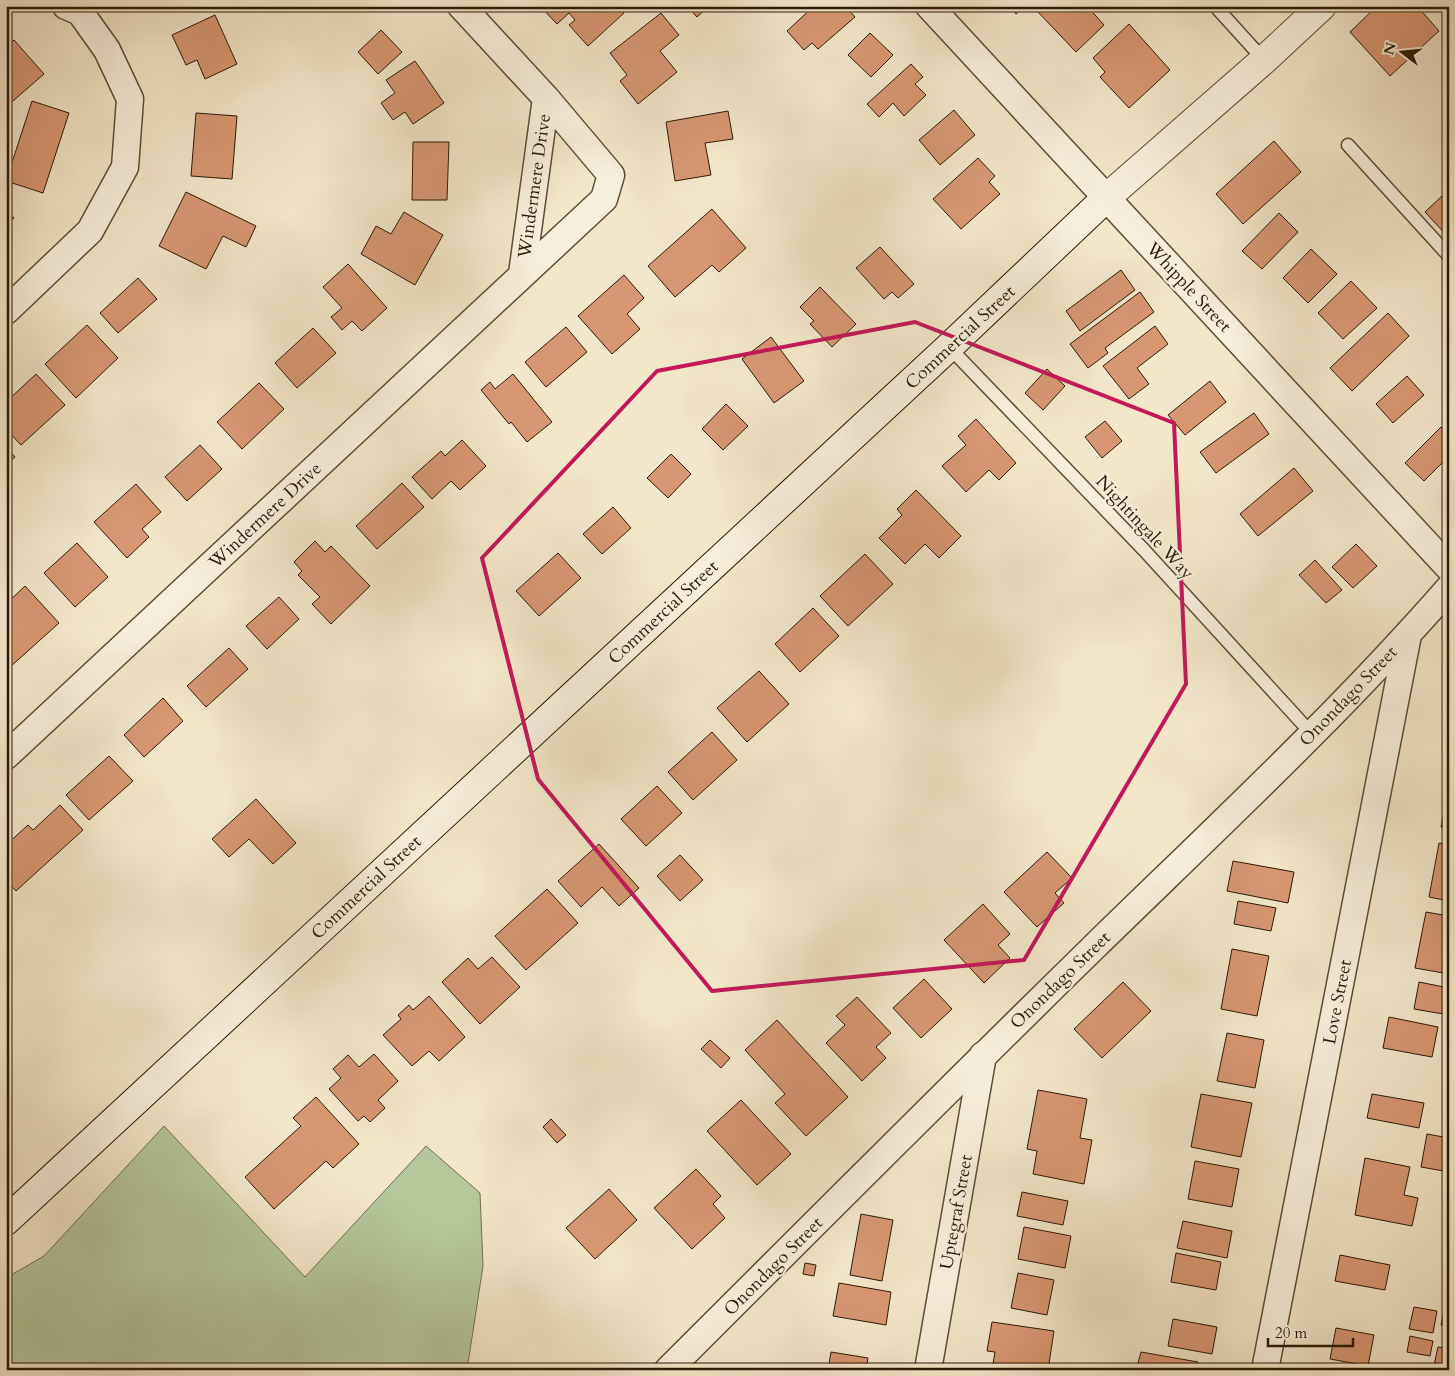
<svg xmlns="http://www.w3.org/2000/svg" width="1455" height="1376" viewBox="0 0 1455 1376" font-family="Cardo,serif">
<rect width="100%" height="100%" fill="#f3e7ca"/>
<filter id="stains"><feTurbulence type="fractalNoise" baseFrequency=".004" numOctaves="4"/><feColorMatrix values="0 0 0 0 .2 0 0 0 0 .09 0 0 0 0 .02 0 0 0 .5 -.17"/></filter>
<radialGradient id="worn" r=".72"><stop offset=".6" stop-color="#630" stop-opacity="0"/><stop offset="1" stop-color="#630" stop-opacity=".3"/></radialGradient>
<path fill="#b5c79b" stroke="#707051" d="M164,1126l141,151 121,-131 54,47 3,73 -16,104h-454l-7,-24v-68l38,-22z"/>
<path fill="#d79772" stroke="#2b1a07" d="M618,6l6,7 -36,33 -19,-21 6,-5 -6,-7 -12,11 -16,-17z
M687,6h22l-12,11z
M814,6h31l10,11 -37,32 -6,-6 -8,7 -17,-19z
M1009,6h16l-9,8z
M1044,6h43l17,19 -28,27 -38,-40z
M1377,6h40l22,25 -49,45 -40,-44z
M661,13l18,22 -19,16 17,21 -39,32 -18,-23 7,-6 -17,-22z
M215,15l22,49 -32,15 -8,-19 -11,5 -14,-30z
M1129,24l41,46 -41,38 -29,-31 5,-5 -12,-14z
M381,30l21,22 -24,22 -20,-22z
M870,33l23,22 -22,22 -23,-22z
M14,40l30,34 -38,33v-60z
M415,61l29,42 -31,21 -8,-12 -12,8 -12,-17 14,-10 -9,-13z
M911,64l12,13 -8,7 11,11 -22,21 -11,-13 -14,14 -12,-13z
M32,101l37,12 -26,80 -37,-12z
M954,110l21,25 -35,30 -21,-25z
M728,111l5,28 -28,4 6,32 -36,6 -9,-59z
M196,113l41,3 -5,63 -41,-3z
M1274,141l27,31 -58,52 -27,-30z
M413,142h36l-2,58h-35z
M978,158l17,18 -6,6 11,12 -39,35 -28,-30z
M186,192l70,34 -10,21 -23,-11 -17,33 -47,-23z
M1442,196l7,8v34l-24,-26z
M6,209l8,9 -8,6z
M712,209l34,39 -27,24 -7,-7 -37,32 -27,-31z
M404,212l39,23 -28,50 -54,-31 15,-28 15,8z
M1279,213l19,19 -36,37 -20,-18z
M880,247l34,37 -16,14 -6,-6 -8,7 -28,-31z
M1311,249l26,25 -29,29 -25,-25z
M348,264l39,44 -25,23 -10,-10 -10,9 -11,-13 11,-9 -19,-21z
M1121,270l14,20 -55,41 -14,-20z
M624,275l20,23 -17,16 13,15 -28,25 -34,-38z
M138,278l19,21 -39,34 -18,-20z
M1351,281l26,27 -34,31 -25,-26z
M820,287l36,37 -24,23 -22,-23 4,-3 -14,-14z
M1140,292l14,20 -49,36 3,5 -20,15 -18,-24z
M1388,313l21,23 -57,55 -22,-23z
M87,325l31,33 -42,40 -31,-34z
M1155,326l13,18 -31,24 12,16 -20,15 -26,-33z
M566,327l21,25 -41,35 -21,-25z
M313,328l23,25 -39,35 -22,-25z
M771,337l33,44 -30,22 -32,-44z
M1047,369l18,17 -22,24 -18,-17z
M36,374l29,31 -44,40 -15,-16v-27z
M513,374l39,48 -25,20 -16,-20 -2,2 -28,-34 9,-8 5,7z
M1407,376l17,19 -31,28 -17,-19z
M1210,381l16,21 -41,33 -17,-20z
M259,383l25,26 -42,40 -25,-27z
M726,404l22,22 -25,24 -21,-21z
M1254,413l15,21 -53,39 -16,-21z
M976,419l40,44 -17,17 -10,-10 -23,22 -24,-26 24,-21 -8,-9z
M1105,421l17,20 -20,17 -17,-21z
M1441,427l8,8v21l-25,25 -19,-18z
M462,440l24,26 -26,24 -9,-9 -19,18 -20,-22 29,-26 4,5z
M200,445l22,24 -35,32 -22,-24z
M6,447l9,10 -9,8z
M671,454l20,20 -23,24 -21,-20z
M1294,468l19,23 -55,45 -18,-22z
M402,483l22,24 -47,42 -21,-23z
M136,484l25,28 -19,17 7,8 -22,21 -33,-36z
M916,490l45,46 -22,22 -14,-14 -20,20 -26,-26 23,-23 -5,-6z
M613,507l18,21 -29,26 -19,-20z
M315,541l10,11 6,-6 39,40 -39,38 -19,-20 8,-7 -22,-22 4,-4 -8,-9z
M77,543l31,34 -33,30 -31,-34z
M1356,544l21,22 -24,22 -21,-21z
M558,553l23,25 -42,38 -23,-25z
M865,554l28,30 -45,42 -28,-30z
M1315,560l27,30 -16,13 -27,-28z
M25,586l34,37 -50,45 -3,-3v-61z
M279,597l20,22 -32,30 -21,-23z
M813,608l26,28 -39,36 -25,-28z
M229,648l19,21 -42,38 -19,-21z
M759,671l30,33 -42,38 -30,-34z
M163,698l20,23 -39,36 -20,-22z
M712,732l25,28 -44,40 -25,-28z
M109,756l24,25 -44,39 -23,-25z
M657,786l25,27 -36,33 -25,-27z
M1449,787v41l-8,-1z
M256,799l40,44 -23,21 -24,-25 -20,18 -17,-18z
M60,805l23,25 -67,61 -10,-11v-35l22,-20 5,5z
M1439,843l10,2v56l-20,-4z
M599,844l40,44 -20,18 -17,-19 -21,20 -23,-26z
M1047,852l25,26 -17,15 9,10 -27,24 -33,-35z
M680,855l23,25 -23,21 -23,-25z
M1233,861l61,11 -6,31 -61,-12z
M547,889l31,34 -52,47 -31,-34z
M1238,901l38,7 -5,23 -37,-7z
M983,904l27,30 -12,11 12,13 -26,25 -40,-43z
M1426,912l23,4v58l-34,-6z
M1232,949l37,7 -12,60 -36,-7z
M492,957l28,30 -40,37 -38,-42 26,-24 10,11z
M924,979l28,30 -31,29 -28,-30z
M1123,982l28,29 -49,47 -28,-29z
M1419,982l30,6v27l-35,-6z
M429,996l36,41 -26,24 -10,-10 -17,15 -29,-31 18,-16 -3,-4 11,-10 4,5z
M857,997l34,36 -15,14 10,11 -24,23 -36,-38 19,-18 -9,-9z
M1389,1017l49,10 -6,30 -49,-9z
M777,1020l71,77 -42,39 -31,-33 10,-9 -40,-44z
M1227,1033l37,7 -9,48 -38,-7z
M710,1040l20,18 -9,10 -20,-19z
M374,1054l24,27 -20,19 7,8 -15,14 -6,-6 -6,5 -29,-32 12,-11 -8,-9 15,-14 11,12z
M1038,1090l49,9 -7,39 12,2 -8,44 -51,-10 4,-23 -10,-2z
M1201,1094l51,9 -11,54 -50,-10z
M1372,1094l52,9 -5,25 -52,-10z
M316,1097l43,47 -26,24 -7,-7 -52,48 -29,-32 56,-51 -8,-8z
M741,1100l50,54 -34,31 -50,-54z
M551,1119l15,16 -9,8 -14,-16z
M1427,1134l22,4v34l-28,-5z
M1365,1158l45,9 -6,28 14,3 -6,28 -57,-11z
M1195,1161l44,8 -7,38 -44,-8z
M696,1169l25,27 -8,8 12,14 -33,31 -38,-41z
M609,1189l28,31 -42,39 -29,-31z
M1022,1192l46,9 -5,24 -46,-9z
M861,1214l32,6 -11,61 -32,-6z
M1183,1221l49,10 -5,27 -50,-10z
M1024,1227l47,9 -6,32 -47,-9z
M1176,1253l45,9 -5,28 -45,-8z
M1340,1255l50,10 -5,25 -50,-9z
M805,1263l11,2 -2,11 -11,-2z
M1018,1273l36,7 -7,35 -36,-7z
M839,1283l52,9 -5,33 -53,-9z
M1447,1295h2v31l-8,-1z
M1414,1307l23,4 -4,22 -24,-4z
M1173,1319l44,8 -5,27 -44,-8z
M992,1322l62,9 -6,39h-56l3,-18 -8,-1z
M1336,1328l38,7 -6,31 -38,-7z
M1410,1336l23,5 -3,15 -23,-4z
M1438,1347l11,2v21h-16z
M831,1352l37,6 -2,12h-38z
M1141,1352l57,10 -1,8h-61z"/>
<g fill="none" stroke-linecap="round" stroke-linejoin="round">
<defs>
<path id="service" d="M1215,6l49,54
M1348,145l101,111
M949,347l195,203 168,184"/>
<path id="minor" d="M929,6l520,562
M522,274l24,-176
M6,311l84,-80 35,-64 5,-68 -23,-49 -27,-38 -14,-6
M6,756l598,-557 7,-24 -65,-77 -85,-92
M668,1370c142,-142 283,-283 426,-423 120,-117 244,-232 355,-359
M928,1370l55,-315
M1265,1370l143,-735"/>
<path id="tertiary" d="M1105,199l159,-139 58,-54"/>
<path id="secondary" d="M6,1221l943,-874 156,-148"/>
</defs>
<use href="#service" stroke="#5d4d38" stroke-width="15"/>
<use href="#minor" stroke="#5d4d38" stroke-width="29"/>
<use href="#tertiary" stroke="#5d4d38" stroke-width="30"/>
<use href="#secondary" stroke="#2b1a07" stroke-width="30"/>
<use href="#service" stroke="#f7efdd" stroke-width="12"/>
<use href="#minor" stroke="#f7efdd" stroke-width="26"/>
<use href="#tertiary" stroke="#f7efdd" stroke-width="28"/>
<use href="#secondary" stroke="#f7efdd" stroke-width="28"/>
</g>
<path fill="none" stroke="#c2185b" stroke-width="4" stroke-linejoin="round" d="M915,322l259,101 12,261 -162,276 -312,31 -174,-212 -56,-221 175,-187z"/>
<g text-anchor="middle" stroke-width="4.5" stroke-linejoin="round" paint-order="stroke">
<g font-size="18" fill="#2b1a07" stroke="#f7efdd">
<text transform="translate(534 186) rotate(-82)" y="6">Windermere Drive</text>
<text transform="translate(1189 287) rotate(47)" y="6">Whipple Street</text>
<text transform="translate(960 337) rotate(-43)" y="6">Commercial Street</text>
<text transform="translate(265 515) rotate(-43)" y="6">Windermere Drive</text>
<text transform="translate(1145 527) rotate(47)" y="6">Nightingale Way</text>
<text transform="translate(663 612) rotate(-43)" y="6">Commercial Street</text>
<text transform="translate(1348 696) rotate(-46)" y="6">Onondago Street</text>
<text transform="translate(366 887) rotate(-43)" y="6">Commercial Street</text>
<text transform="translate(1060 980) rotate(-44)" y="6">Onondago Street</text>
<text transform="translate(1337 1002) rotate(-79)" y="6">Love Street</text>
<text transform="translate(956 1212) rotate(-80)" y="6">Uptegraf Street</text>
<text transform="translate(773 1266) rotate(-45)" y="6">Onondago Street</text>
</g>
</g>
<rect width="1455" height="1376" fill="none" stroke="#f3e7ca" stroke-width="25"/>
<rect x="8" y="8" width="1440" height="1361" fill="none" stroke="#2b1a07" stroke-width="2.5"/>
<rect x="12" y="12" width="1430" height="1351" fill="none" stroke="#2b1a07"/>
<g transform="translate(1402 52) rotate(286)" stroke="#f7efdd" stroke-width="4" paint-order="stroke">
<path d="M0-4L9 19L0 12L-9 19Z" fill="#2b1a07"/>
<text y="-8" font-size="14" font-weight="bold" text-anchor="middle" fill="#2b1a07">N</text>
</g>
<path d="M1268 1338v8h85v-8" fill="none" stroke="#2b1a07" stroke-width="2.5"/>
<text x="1275" y="1338" font-size="15" fill="#2b1a07" stroke="#f7efdd" stroke-width="4" paint-order="stroke">20 m</text>
<rect width="100%" height="100%" filter="url(#stains)"/>
<rect width="100%" height="100%" fill="url(#worn)"/>
</svg>
